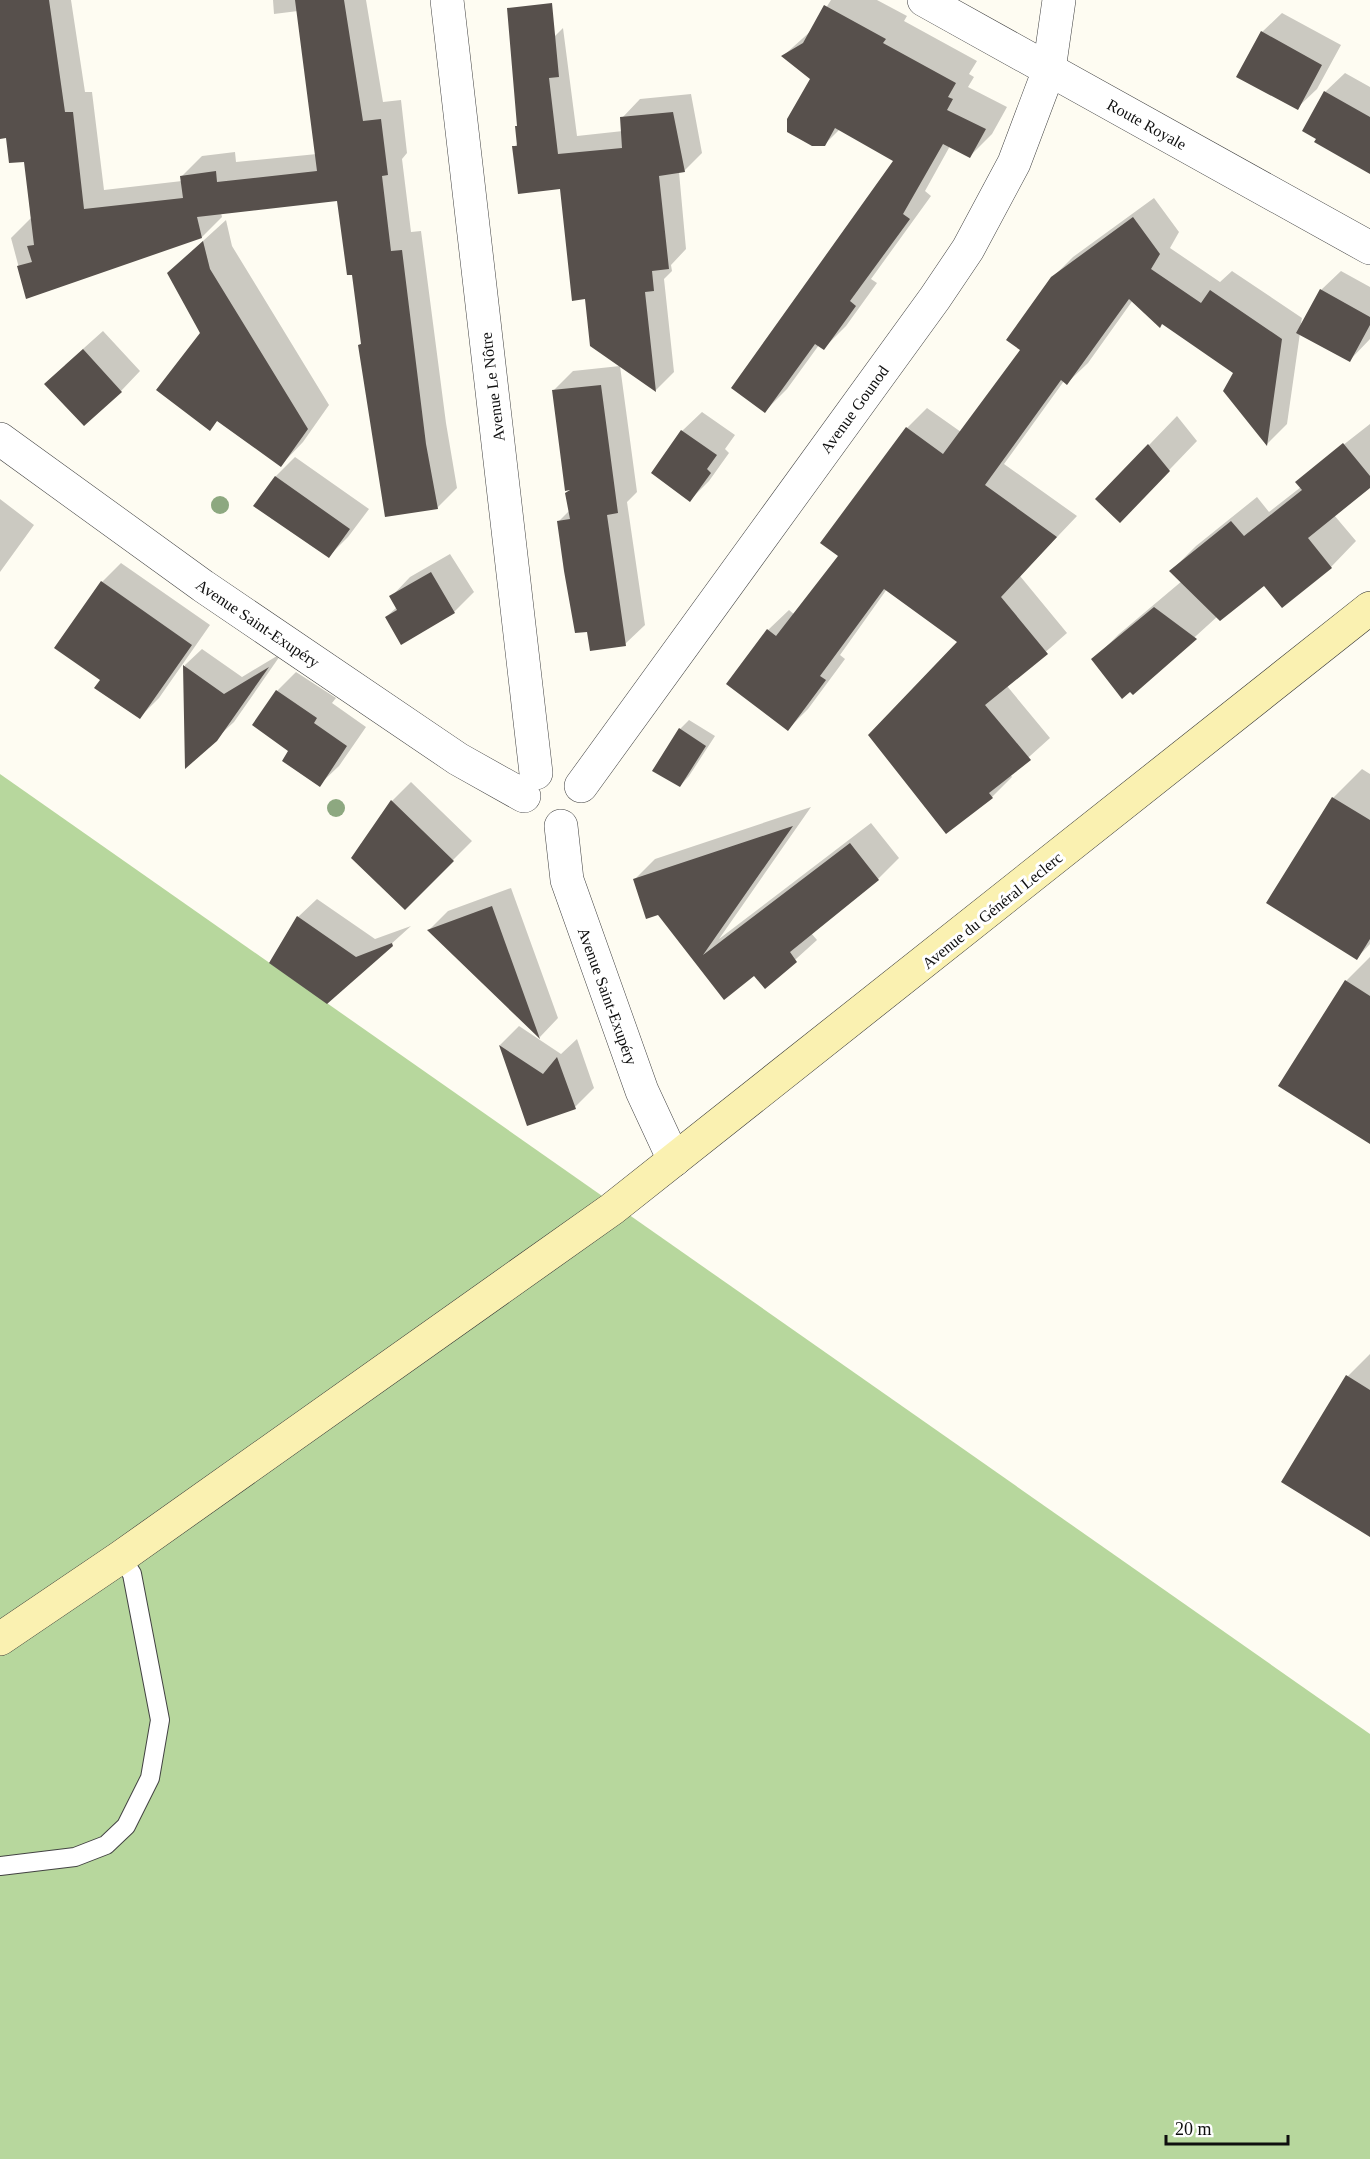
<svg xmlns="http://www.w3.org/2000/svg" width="1370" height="2159" viewBox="0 0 1370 2159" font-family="Georgia,serif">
<rect width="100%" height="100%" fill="#fefcf2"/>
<path fill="#b7d79d" d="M0,774l1370,960v425h-1370z"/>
<path fill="#0003" d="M0,0h71l14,92h7l12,98 78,-9v-5l20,-20 33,-4 1,10 81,-8 -19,-143 -24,3 -1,-14h93l17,102 18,-2 6,53 -5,6 9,73 10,-1 25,192 11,65 -20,20 -77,-163 2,-3 -9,-69 -15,-74 -117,14 1,4 -20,20 -175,61 -16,-60 20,-20 -6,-58 -17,-24 -8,1z
M831,0h46l30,16 -3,5 73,40 -8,13 5,3 -6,10 39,20 -15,27 -22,22 -20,-10 -25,45 6,5 -60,83 6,4 -31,43 -22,22 -5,-3 -32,44 -22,22 130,-251 -55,-31 -16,16 -12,-67 -29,-22 29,-26z
M1282,13l59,32 -24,44 -20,19 -35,-76z
M563,28l14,108 46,-5 -1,-13 18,-19 51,-5 11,59 -18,18 -5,1 7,77 -15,16 1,6 -8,8 10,93 -18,18 -65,-45 -5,-47 -25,-110 -47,-41 5,-5 26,-96z
M1345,73l25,14v79l-45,-74z
M1154,198l25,34 -9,16 50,34 12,-11 70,47 -2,10 21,-38 20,-19 29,16v52l-20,21 -50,-27 -13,91 -20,20 -32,-71 -102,-73 -45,63 -21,20 -3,-2 -60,83 73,52 -57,60 47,57 -60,53 43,52 -40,36 2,3 -20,20 -45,35 13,-191 -73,-52 -47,66 5,4 -37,50 -20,20 -20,-99 21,-20 6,5 45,-59 67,-128 20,-20 34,24 61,-82 30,-72 21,-21z
M226,220l6,26 97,159 -26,37 -22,23 -63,-45 -9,9 -17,-178z
M103,331l37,40 -19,20 -56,-26z
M620,366l17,126 -10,10 18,123 -20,19 -37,-14 -30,-108 12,-12 2,-22 -19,-97 20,-20z
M702,412l33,23 -10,14 4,4 -20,28 -19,19 -8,-69z
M1177,416l20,25 -49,51 -51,7z
M1370,424v62l-36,29 22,26 -25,26 -67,17 -46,32 -85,77 -40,-33 26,-26 63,-53 -11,-10 25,-25 61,-49 12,15 32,-25 23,-27z
M295,457l74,52 -21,28 -19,19 -74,-50 21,-30z
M0,499l34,26 -34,47z
M450,554l24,38 -20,20 -52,31 -16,-26 11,-10 -6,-10 19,-20z
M121,563l89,62 -51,73 -19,19 -38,-38v-97z
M202,649l40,28 40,-24 -48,69 -48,44 -1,-101z
M296,672l40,26 -4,5 34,24 -27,39 -20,19 -29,-34 -13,-60z
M689,720l26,16 -26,40 -9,10v-57z
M1362,769l8,5v170l-13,14 -24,-160z
M411,782l61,59 -67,67 -52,-50 39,-57z
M811,807l-92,132 152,-116 28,35 -21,21 -67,54 6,7 -52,47 -11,-13 -30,24 -89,-119 20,-20z
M511,888l47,130 -18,19 -111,-107 19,-19z
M317,899l58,40 36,-13 -84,76 -29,-85z
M1370,957v182l-24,-158z
M519,1026l42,28 16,-15 17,49 -19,19 -47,17 -28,-79z
M1370,1354v181l-87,-53 65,-106z"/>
<path fill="#57504c" d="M0,0h49l16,112h8l11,97 99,-11 -3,-22 36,-5 1,11 100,-11 -22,-171h49l19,121 18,-2 7,56 -6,1 9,75 11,-1 24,194 12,65 -53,8 -27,-172 3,-1 -9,-69h-5l-10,-74 -140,16 5,21 -176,61 -9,-33 15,-4 -5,-16 7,-1 -10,-83 -15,1 -3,-25 -6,1z
M552,3l7,74 -10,1 9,76 64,-6 -2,-31 53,-5 12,60 -26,4 10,93 -17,2 2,20 -9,1 11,100 -66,-46 -5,-47 -13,2 -12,-112 -42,5 -6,-48h5l-2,-20h2l-10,-118z
M824,5l62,34 -3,4 73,40 -8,14 5,2 -6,11 39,19 -16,29 -27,-14 -40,70 7,5 -60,82 6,5 -32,44 -9,-6 -50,69 -34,-25 162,-227 -58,-33 -10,18h-13l-25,-14v-13l23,-40 -29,-23 22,-13z
M1261,31l61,34 -24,45 -62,-33z
M1324,91l46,26v57l-56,-32 2,-3 -14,-8z
M1133,217l27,37 -9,15 50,34 9,-13 72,49 -15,107 -44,-55 10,-18 -71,-49 -2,4 -31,-29 -62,86 -6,-5 -76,105 72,52 -56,60 47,57 -63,51 46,55 -42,33 4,5 -47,36 -78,-99 89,-93 -73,-53 -64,87 6,4 -38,51 -62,-47 41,-55 9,7 62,-80 -18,-13 86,-116 37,27 77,-104 -14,-10 45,-63z
M203,241l7,28 98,160 -27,38 -64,-46 -7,10 -54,-41 44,-57 -33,-60z
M1320,289l50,28v8l-20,37 -54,-29z
M83,349l39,43 -38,34 -40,-42z
M601,385l17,128 -11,2 19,131 -36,5 -3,-19 -12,1 -11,-62 -7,-50 13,-2 -5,-26 5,-3 -5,1 -13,-101z
M681,430l36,25 -10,14 4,4 -21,29 -39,-29z
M1343,443l27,33v12l-62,50 24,30 -50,40 -18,-22 -44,35 -51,-50 62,-50 13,15 58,-46 -7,-8z
M1148,444l22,27 -50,52 -25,-24z
M275,476l75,53 -21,29 -76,-52z
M431,572l24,41 -54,32 -16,-28 12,-7 -8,-14z
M101,581l91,64 -52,74 -46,-31 6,-8 -46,-32z
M1154,607l43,32 -64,56 -3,-3 -8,7 -31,-40z
M183,665l41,29 45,-27 -52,74 -32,28z
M276,690l41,28 -3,5 33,23 -27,41 -38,-26 6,-10 -36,-26z
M679,728l27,18 -26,41 -28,-16z
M1332,797l38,23v119l-13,21 -91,-57z
M391,800l63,61 -49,49 -54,-52z
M793,826l-90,129 147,-112 29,37 -89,72 7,10 -32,27 -11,-13 -30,24 -66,-85 -12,4 -13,-40z
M492,906l48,133 -113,-109z
M297,916l59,41 36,-14 1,3 -66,58 -58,-41z
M1345,980l25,16v148l-92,-58z
M499,1045l44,29 14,-17 19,52 -49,17z
M1346,1375l24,15v147l-89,-55z"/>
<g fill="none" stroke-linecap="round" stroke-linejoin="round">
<defs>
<path id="lane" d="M0,1866l75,-9 31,-12 20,-19 24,-48 10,-58 -28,-146 -11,-17"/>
<path id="street" d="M447,0l89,773
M924,0l446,248
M0,439l203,147 255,173 66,37
M581,786l354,-488 33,-49 46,-86 35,-93 10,-70
M561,826l6,54 75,211 32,69"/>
<path id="secondary" d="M0,1639l121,-82 491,-348 758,-601"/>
</defs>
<use href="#lane" stroke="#424242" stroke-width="20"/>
<use href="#street" stroke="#424242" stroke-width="34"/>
<use href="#secondary" stroke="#313131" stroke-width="34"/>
<use href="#lane" stroke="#fff" stroke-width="18"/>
<use href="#street" stroke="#fff" stroke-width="33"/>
<use href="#secondary" stroke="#faf1b1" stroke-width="33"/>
</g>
<g fill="#8da880">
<circle cx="220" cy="505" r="9"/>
<circle cx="336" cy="808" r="9"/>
</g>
<g text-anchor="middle" stroke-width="6" stroke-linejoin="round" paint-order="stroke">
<g font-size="16" fill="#0f0f0f" stroke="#fff">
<text transform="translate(1147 124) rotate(29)" y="6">Route Royale</text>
<text transform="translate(492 387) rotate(-97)" y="6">Avenue Le Nôtre</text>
<text transform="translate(854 409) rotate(-54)" y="6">Avenue Gounod</text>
<text transform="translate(258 623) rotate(34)" y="6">Avenue Saint-Exupéry</text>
<text transform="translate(992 910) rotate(-39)" y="6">Avenue du Général Leclerc</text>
<text transform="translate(608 996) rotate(70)" y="6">Avenue Saint-Exupéry</text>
</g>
</g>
<path d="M1166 2135v9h122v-9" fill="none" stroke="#0f0f0f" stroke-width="3"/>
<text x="1175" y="2135" font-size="18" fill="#0f0f0f" stroke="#ffffff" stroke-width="4.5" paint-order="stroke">20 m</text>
</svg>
